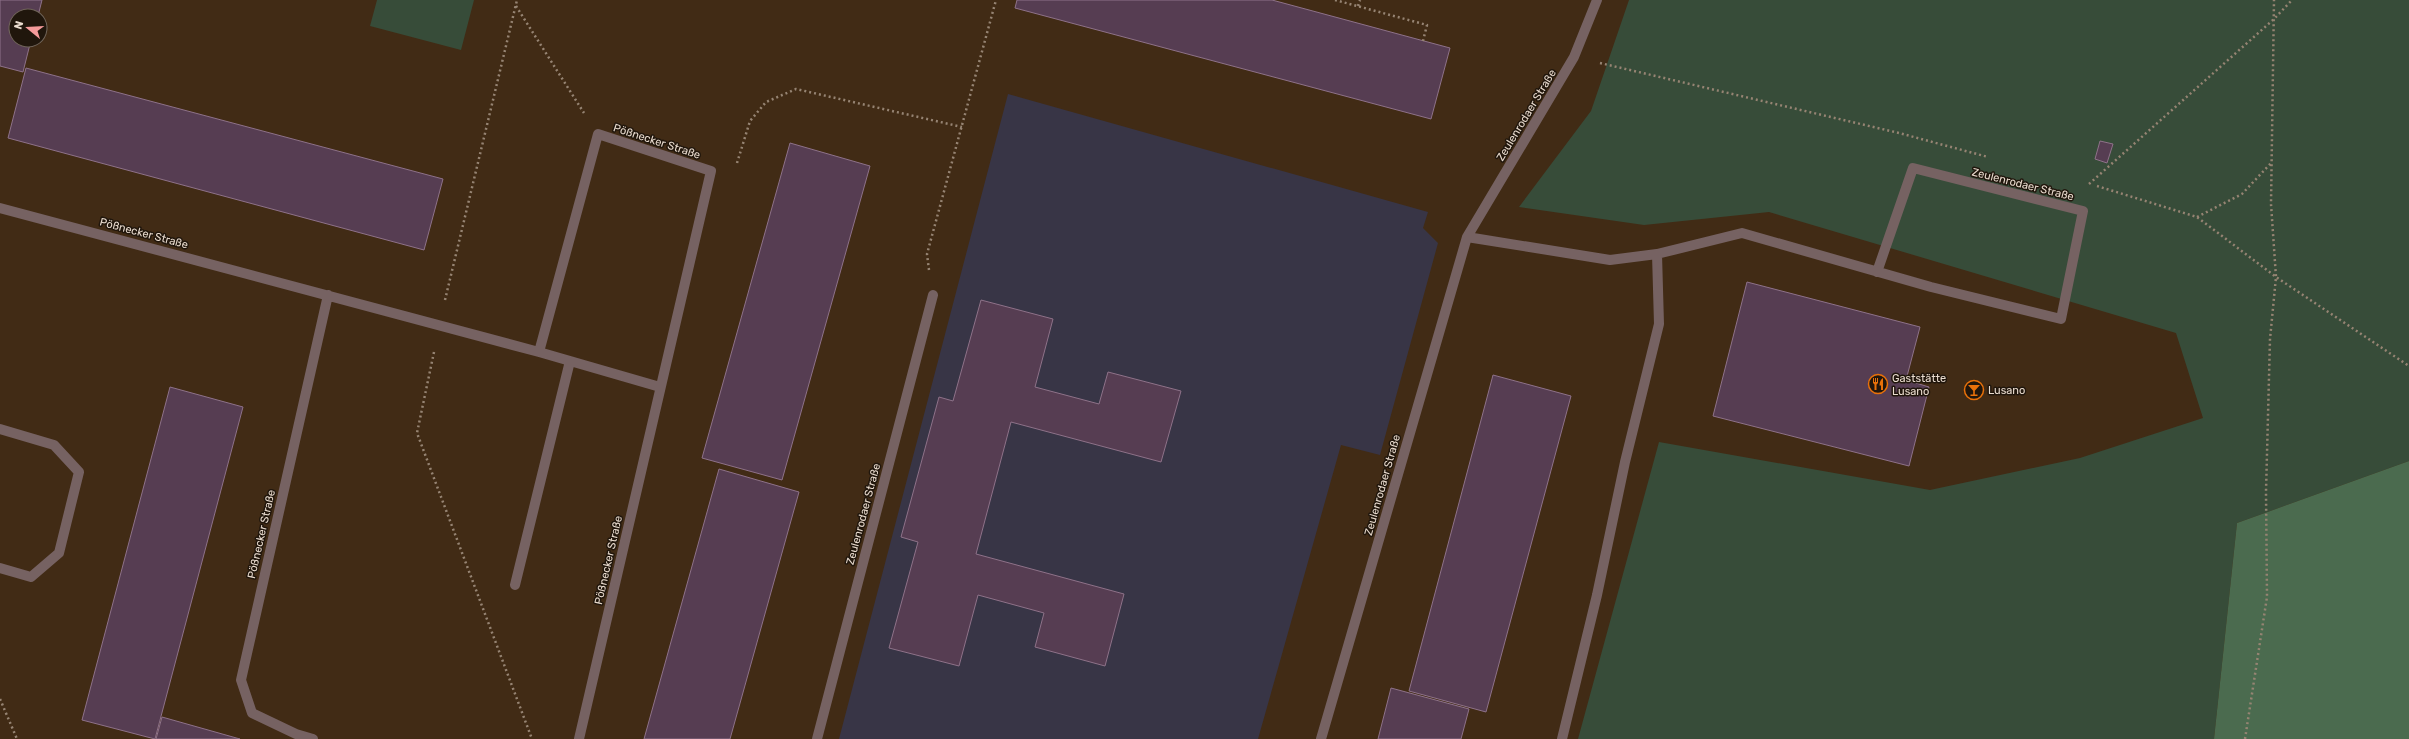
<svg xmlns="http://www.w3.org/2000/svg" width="2409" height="739" viewBox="0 0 2409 739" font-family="Rubik,sans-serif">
<rect width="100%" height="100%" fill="#412b15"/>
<path fill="#383546" d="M1008,94l420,118 -5,16 15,15 -58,212 -39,-10 -83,294h-419z"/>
<path fill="#374c39" d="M377,0h97l-13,50 -91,-24z
M1629,0h780v461l-172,62 -23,216h-636l81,-297 271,48 150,-32 123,-40 -27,-85 -407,-121 -125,13 -125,-18 72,-96z"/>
<path fill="#4b6b4f" d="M2409,461v278h-195l23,-216z"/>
<path fill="#563d52" stroke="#8e7289" d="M0,0h42l-4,16h-22v24h15l-8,32 -23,-6z
M1017,0h255l178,48 -19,71 -416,-111z
M26,68l417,111 -19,71 -416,-112z
M2100,141l13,3 -6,19 -12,-4z
M790,143l80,23 -88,314 -80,-22z
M1747,282l173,45 -14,53 23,7 -20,79 -196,-50z
M981,300l72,19 -18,68 64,17 9,-32 73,19 -20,71 -150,-40 -35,132 148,40 -19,72 -70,-19 9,-34 -66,-18 -19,71 -70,-18 29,-106 -17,-5 38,-140 14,4z
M1493,375l78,21 -85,316 -77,-21z
M170,387l73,20 -88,332 -73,-19z
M719,469l80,23 -69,247h-86z
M1391,688l78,21 -8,30h-83z
M162,717l78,22h-84z"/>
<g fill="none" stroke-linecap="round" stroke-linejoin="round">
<path stroke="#968473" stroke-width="2.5" stroke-dasharray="2 3" stroke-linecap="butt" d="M1335,0l92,25 -4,16
M516,6l68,107
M1358,6l2,-6
M1600,63l299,70 89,24
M737,163l13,-42 16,-19 30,-13 166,38
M2089,184l185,-165 18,-19
M2097,186l100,31 79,60 133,89
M2197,217l45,-23 30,-32
M929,270l-2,-16 69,-254
M445,300l72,-300
M434,352l-17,81 115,306
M0,699l17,40
M2245,739l22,-142 -1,-105 4,-153 6,-62 -5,-73 3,-204"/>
<path stroke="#766262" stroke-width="10" d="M0,208l539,144 121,35
M1467,237l143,23 47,-6 85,-21 189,54 130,32 22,-108 -170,-43 -36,104
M539,352l59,-218 113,37 -132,568
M0,429l54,16 25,27 -20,81 -28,24 -31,-9
M515,585l55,-224
M313,739l-17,-5 -44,-21 -11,-33 87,-385
M817,739l116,-444
M1321,739l146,-502 107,-180 23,-57
M1562,739l35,-144 28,-133 34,-138 -2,-70"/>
</g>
<defs>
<symbol id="restaurant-ring" viewBox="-11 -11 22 22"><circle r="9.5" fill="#20160c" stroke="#e8710a" stroke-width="1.5"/><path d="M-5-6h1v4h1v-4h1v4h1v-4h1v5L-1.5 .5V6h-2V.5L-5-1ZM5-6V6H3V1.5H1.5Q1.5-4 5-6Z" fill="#e8710a"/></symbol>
<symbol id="bar-ring" viewBox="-11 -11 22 22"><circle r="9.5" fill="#20160c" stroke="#e8710a" stroke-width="1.5"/><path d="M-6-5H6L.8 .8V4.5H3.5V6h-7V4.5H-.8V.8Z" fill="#e8710a"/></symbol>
</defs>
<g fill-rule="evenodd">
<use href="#restaurant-ring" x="1867" y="373" width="22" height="22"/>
<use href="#bar-ring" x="1963" y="379" width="22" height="22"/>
</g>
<g text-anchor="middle" stroke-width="3" stroke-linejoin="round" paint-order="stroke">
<g font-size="11" fill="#eadccf" stroke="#20160c">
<text transform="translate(1526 115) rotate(-59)" y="4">Zeulenrodaer Straße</text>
<text transform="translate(657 141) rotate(18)" y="4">Pößnecker Straße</text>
<text transform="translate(2023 184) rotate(14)" y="4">Zeulenrodaer Straße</text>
<text transform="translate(144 233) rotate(15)" y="4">Pößnecker Straße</text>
<text transform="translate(1382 485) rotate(-74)" y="4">Zeulenrodaer Straße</text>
<text transform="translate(863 514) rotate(-75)" y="4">Zeulenrodaer Straße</text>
<text transform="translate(261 534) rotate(-77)" y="4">Pößnecker Straße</text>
<text transform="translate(608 560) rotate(-77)" y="4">Pößnecker Straße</text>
</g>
<g font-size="11" fill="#eadccf" stroke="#20160c" text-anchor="start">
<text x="1892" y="382">Gaststätte<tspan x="1892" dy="13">Lusano</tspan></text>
<text x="1988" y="394">Lusano</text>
</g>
</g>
<g transform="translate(28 28) rotate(288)"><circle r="19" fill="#20160c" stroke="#71655a"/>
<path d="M0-3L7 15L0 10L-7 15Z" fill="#f59b9b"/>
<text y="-6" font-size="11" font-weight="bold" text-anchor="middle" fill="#eadccf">N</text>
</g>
</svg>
